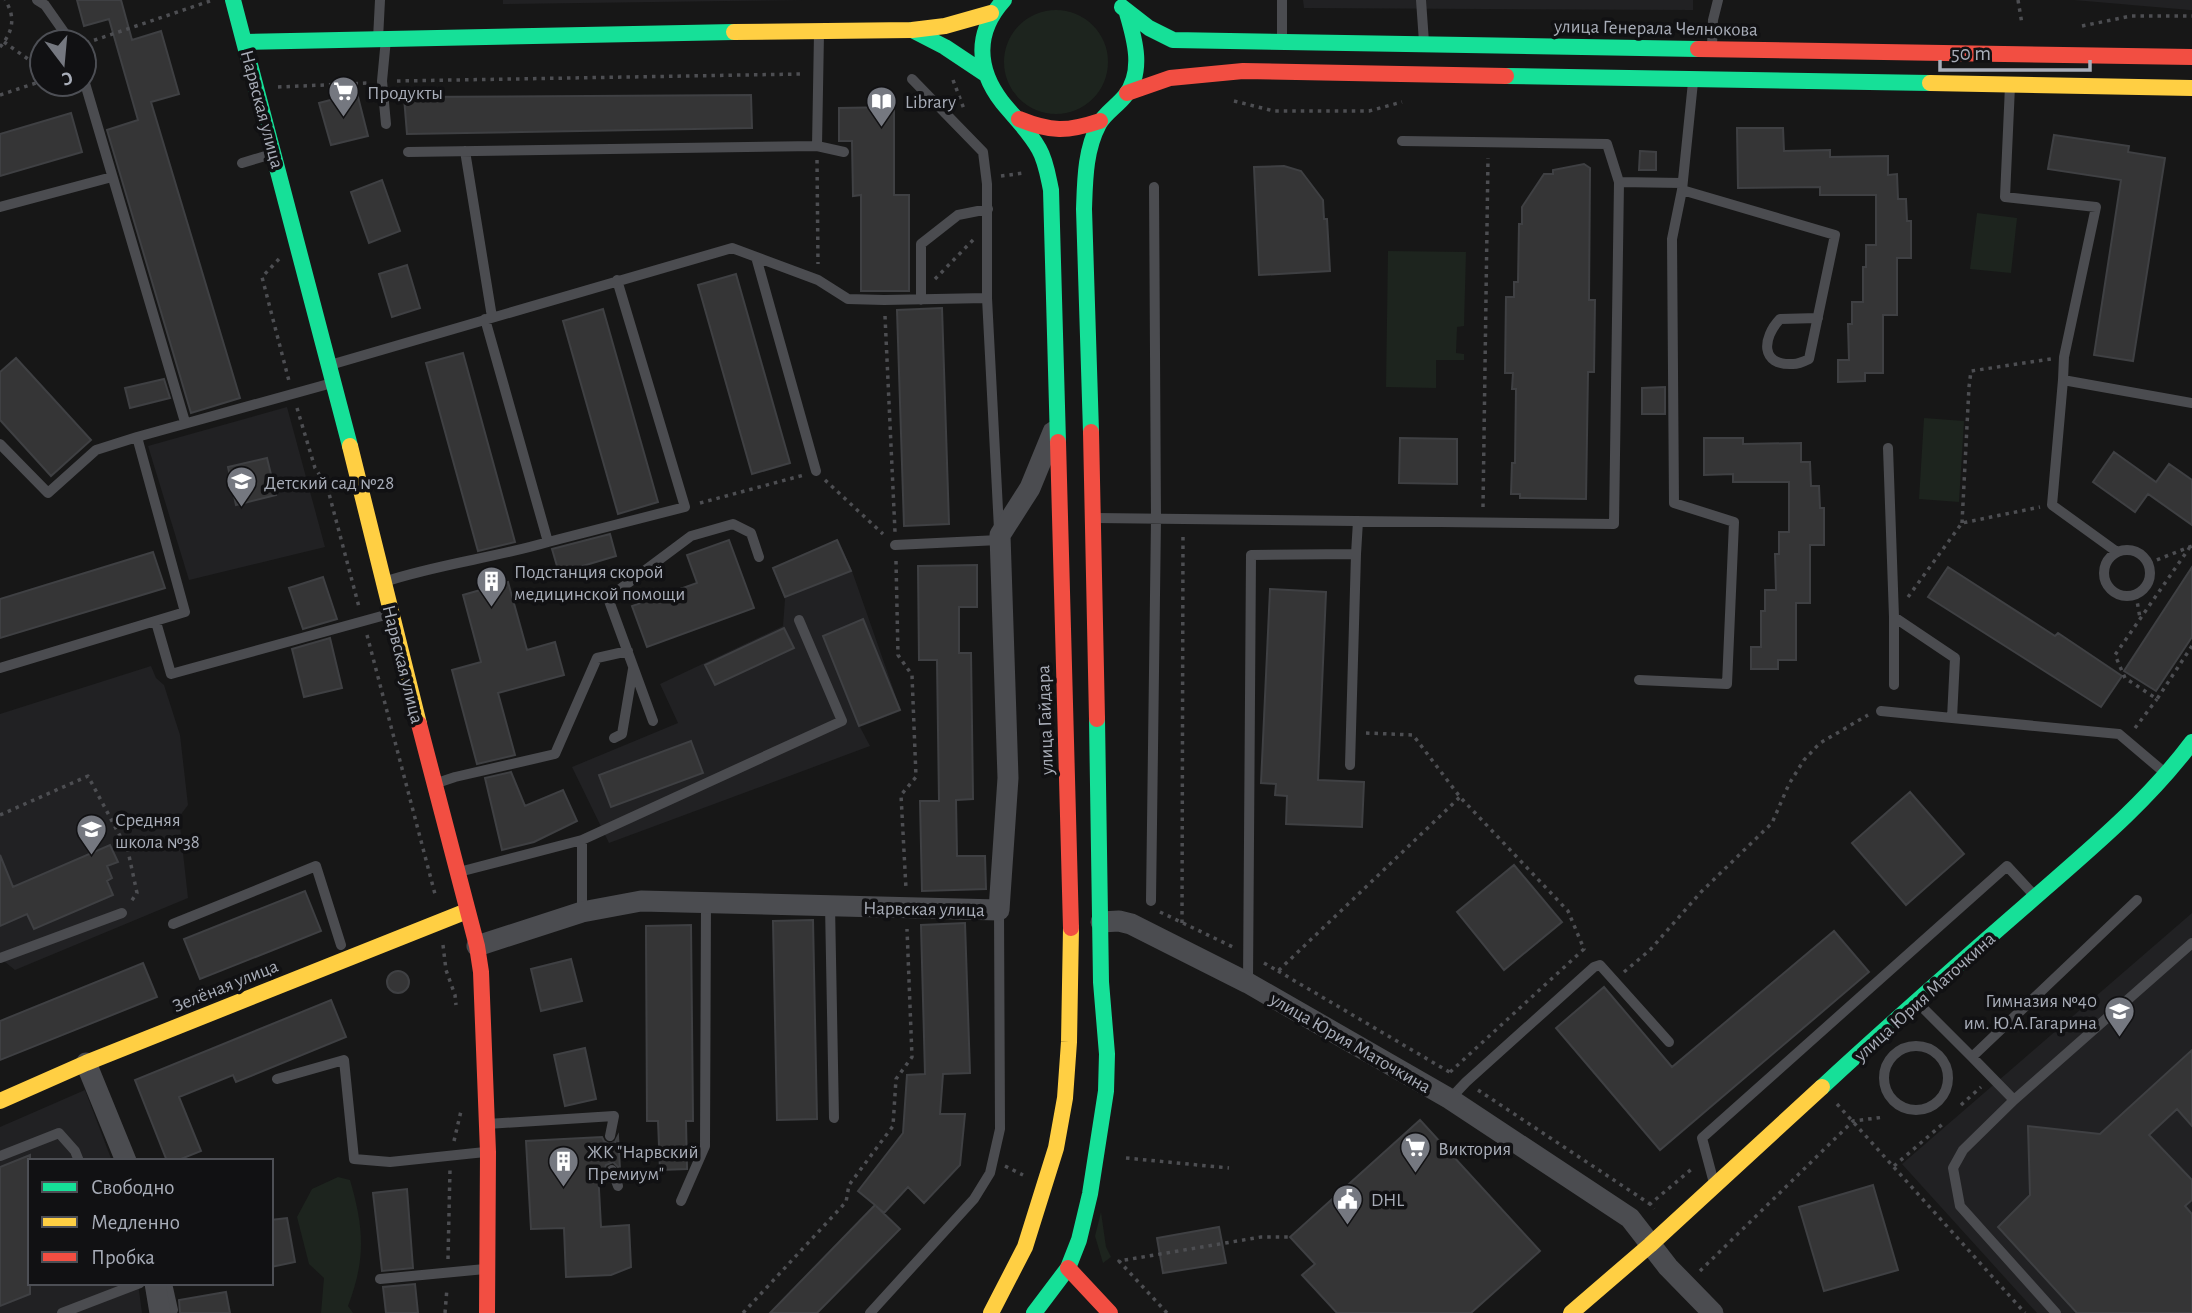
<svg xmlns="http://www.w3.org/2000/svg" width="2192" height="1313" viewBox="0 0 2192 1313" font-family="'Alegreya Sans',sans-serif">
<rect width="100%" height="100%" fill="#171717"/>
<path fill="#212123" d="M503,0h303l-303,4z
M1303,0h390v10l-389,-2z
M2074,0h118v10h-2z
M287,407l38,140 -136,33 -41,-134z
M838,539l14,32 49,140 -41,16 10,19 -261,97 -37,-76 106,-44 -18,-39 123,-58 2,-27 -13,-31z
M151,666l5,12 8,7 16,50 8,70 -9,12 9,81 -173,72 -15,-12v-244z
M2192,913v400h-155l-135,-149z
M85,1090l27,71h-82v122h108l4,30h-142v-186z"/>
<path fill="#1d241e" d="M1004 62a52 52 0 1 1 104 0a52 52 0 1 1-104 0Z
M1977,213l40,5 -6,55 -41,-4z
M1388,251l78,1 -2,74 -7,1 -1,26 8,1v6h-28v28l-50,-1z
M1924,418l40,3 -5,81 -40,-3z
M338,1177l12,3c14,48 16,79 -2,126l5,7h-32l3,-35 -15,-14 -12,-47 15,-28z
M1101,1212l5,35 5,10 -8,6 -8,-27z"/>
<path fill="#353536" stroke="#3f4043" stroke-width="2" d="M77,0h44l11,40 29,-9 18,63 -28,8 89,296 -49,15 -84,-283 31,-10 -29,-101 -25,7z
M357,93l11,43 -37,9 -12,-42z
M751,95l1,33 -345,6 -3,-37z
M894,107v88h15v96h-48v-96l-8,1 -1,-55h-13v-33z
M71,113l11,39 -82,24v-42z
M1737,128h46l1,23 46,-1v7l58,-1v19l9,-1 1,25h8l1,22h4v37h-14v57h-14v58h-18v8l-27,1v-22h11l-1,-36h4v-22h11v-35h3v-22h10v-50h-56v-8l-82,1z
M2054,135l75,11 -1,6 37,6 -32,203 -39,-6 27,-175 -73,-11z
M1640,151l16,1v18h-17z
M1584,164l6,4 -1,132h6l-1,72h-6l-2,127 -66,-1v-4h-9l1,-31h3l1,-74h-4l1,-16h-8l1,-76h8v-15h4l1,-58h3v-17l22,-33h9v-4z
M1284,166l17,5 22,29 1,19h3l3,52 -71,4 -5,-108z
M382,180l18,51 -31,12 -18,-51z
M407,265l13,43 -28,9 -13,-43z
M736,274l54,189 -38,11 -54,-189z
M942,308l7,216 -45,2 -7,-216z
M603,309l55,193 -40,12 -55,-193z
M463,353l52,189 -37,9 -52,-188z
M16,358l75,82 -40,36 -51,-56v-48z
M164,379l6,19 -40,10 -5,-20z
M1665,387v27h-23v-26z
M1400,438l57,1v45l-58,-1z
M1704,438h39v6l58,-1v19h9l1,24h8l1,22h4v37h-14v58h-14v57h-18v9h-27v-22h10v-36h4v-21h11l-1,-36h4v-22h10v-50h-56v-8l-29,1z
M2114,452l42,30 13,-18 23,16v45l-44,-31 -13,18 -42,-30z
M267,458l9,37 -40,10 -8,-38z
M610,534l6,22 -57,17 -7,-24z
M729,540l25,68 -107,39 -15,-41 65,-23 -10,-28z
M837,540l14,31 -66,26 -12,-29z
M153,552l12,36 -165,50v-39z
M977,565v42h-18v46h12l2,146 -17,1 1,56h28l1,33 -64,2 -2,-90h19l-2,-141h-18l-1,-94z
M1948,567l107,69 3,-3 64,43 -21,31 -173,-110z
M2192,567v70l-36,54 -32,-20z
M323,577l14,42 -34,10 -14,-41z
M508,582l19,68 28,-8 9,33 -66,18 17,62 -38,9 -25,-94 29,-8 -18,-67z
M1270,589l56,3 -8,188 46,2 -2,45 -76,-3 1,-28 -12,-1 1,-11 -15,-1z
M863,619l37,91 -41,16 -36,-90z
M784,628l10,20 -79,37 -10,-20z
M330,638l12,50 -38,9 -12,-48z
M691,741l12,32 -92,34 -12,-32z
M511,772l14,34 38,-16 14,31 -43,21 -32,8 -17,-72z
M1910,792l54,62 -58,51 -54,-62z
M110,845l8,17 -11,4 5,12 -5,3 6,14 -79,34 -7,-15 -27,12v-71l13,32z
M1514,865l48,57 -58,48 -47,-58z
M305,891l16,40 -121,48 -16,-40z
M813,920l4,199 -40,1 -4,-199z
M965,923l5,150 -27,1 -3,40h25l-5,51 -36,38 -16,-16 -24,26 -8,-7 24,23 -83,84h-47l105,-108 -17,-14 45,-58 4,-58 18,-1 -4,-149z
M691,925l2,196h-7l1,46v2l-27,1 -2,-49h-11l-1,-195z
M1834,931l35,41 -209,178 -104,-122 48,-41 68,80z
M571,959l11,42 -41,10 -10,-42z
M143,963l14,34 -157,63v-39z
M387 982a11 11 0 1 1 22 0a11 11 0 1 1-22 0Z
M331,1000l15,37 -110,45 -3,-7 -54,22 22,54 -25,10h-9l-32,-81z
M585,1048l11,51 -31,7 -11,-51z
M2192,1050v76l-15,-17 -28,26 43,45v20l-7,6 7,8v99h-115l-79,-86 32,-32 -2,-69 72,8z
M1420,1120l120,131 -69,62h-134l-35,-38 13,-11 -25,-27z
M618,1136l2,33 -7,-7 -7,3 -2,5 -6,1 3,56 28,-2 2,42 -20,8 -45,2 -2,-49 -33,1 -5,-88 76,-4 2,4 5,3 6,-2z
M30,1155v139l-30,12v-139z
M1873,1185l25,85 -74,21 -25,-84z
M407,1189l6,79 -31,3 -9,-78z
M287,1218l8,44 -24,5v-47z
M1219,1227l7,36 -63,10 -6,-35z
M415,1284l3,29h-32l-3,-26z
M226,1292l4,21h-50l-1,-13z"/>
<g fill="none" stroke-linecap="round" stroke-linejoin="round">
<path stroke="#4d4e52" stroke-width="3.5" stroke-dasharray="3.5 5" stroke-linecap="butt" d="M2018,0l4,24
M2082,26l49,-10h61
M4,42l38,27
M86,43l124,-42
M0,47c13,-15 16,-30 5,-47
M953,80l11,29
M397,81l405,-7
M278,87l91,-4
M0,95l42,-14
M1234,101l40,10h95l33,-9
M817,160l1,104
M1001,176l23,-3
M279,259l-17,18 27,104
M935,279l39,-40
M885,316l10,216
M297,408l18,60 12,18 32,121
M825,480l58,54
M700,503l104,-28
M1483,507l5,-349
M1962,523l7,-136 2,-16 80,-12
M2190,547l-75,108 10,23 32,21 35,-53
M896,561l2,94 14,20 4,102 -15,18 5,94
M2149,563l43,-17
M2136,595l4,23
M1908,597l54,-74 78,-16
M367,635l69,263
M2135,728l22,-29
M1366,733l47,2 47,62 108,114 16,38 -135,124
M0,815l88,-39 40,75 9,42 -7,10
M1160,912l75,36
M1182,923l1,-390
M443,945l3,25 9,25 1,10
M1264,963l14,8 182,-174
M1278,971l173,102
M1624,972l26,-22 51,-58 71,-69 17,-39 15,-24 16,-17 48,-28
M1478,1090l172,114 4,5
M1837,1104l188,209
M1961,1105l20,-18
M454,1141l7,-30
M1126,1158l103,10
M1005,1166l18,9
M1894,1166l51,-44
M1649,1205l45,-38
M448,1259l2,-90
M1700,1271l153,-150 32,-4
M445,1313l2,-25
M743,1313l103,-111 3,-17 44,-59 3,-47 16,-22 -5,-128
M1167,1313l-48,-52 142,-24h29"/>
<path stroke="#4b4c50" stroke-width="10" d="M37,0l8,5 26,37
M1282,0v38
M1421,0l3,42
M378,39l2,-39
M386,39l-4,42 4,43
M1712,46l1,-26 5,-20
M912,79l71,73 4,32v114l12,231
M84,80l101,342
M2010,86l-5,111 91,10 -32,150 -1,23
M1402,141l205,3 12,38
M817,146l27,6
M465,151l27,166
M408,152l409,-6 2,-113
M242,163l30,-9
M1682,190l153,45 -26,124c-4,2 -11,5 -16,5 -33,2 -31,-26 -13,-45l38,-1
M0,207l112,-30
M756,257l60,214
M921,300v-56l37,-29 30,-6
M330,365l402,-117 86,32 30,19 36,1 103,-2
M0,444l48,49 48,-43 41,-13
M1888,448l6,169 61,41 -3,60 167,16 46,39
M1096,518l518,6 5,-342 63,1
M548,542l137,-35 -68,-227
M895,545l104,-5
M2104 573a23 23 0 1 1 46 0a23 23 0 1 1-46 0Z
M2117,552l-65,-47 11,-125 129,23
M384,582c54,-18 110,-24 164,-40l-63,-223
M1894,617v68
M156,622l15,52 218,-60
M0,668l185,-56 -48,-175 195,-54
M1639,680l88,4 7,-162 -60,-19 -2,-264 10,-49 11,-108
M1881,711l71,7
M653,721l-45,-123 83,-62 42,-12 18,9 8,24
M614,738l8,-4 11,-65
M1350,765l6,-211
M434,784l21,-7 100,-23 42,-96 31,-7
M459,872l123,-32
M1151,901l5,-382 -2,-332
M830,905l4,213
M582,912v-72l260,-119 -43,-101
M173,924l143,-58 25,79
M0,958l122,-45
M1248,983l3,-428 105,-1 2,-33
M1916,1001l56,56 165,-157
M1884 1078a32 32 0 1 1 64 0a32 32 0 1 1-64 0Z
M1972,1057l42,43
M277,1079l67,-19 10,99 36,3 95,-10
M1450,1099l16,-17 128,-115 6,-2 69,77
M487,1124l127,-8 -4,20
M0,1156l59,-23 16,18 4,10
M612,1170l6,16
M1714,1183l-12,-45 305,-272 27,29
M681,1201l24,-55 1,-244
M380,1279l105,-10
M167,1283l6,27
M62,1313l78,-30
M870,1313l104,-114 16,-26 10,-44 -1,-219
M2056,1313l-96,-107 -7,-38 10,-18 51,-50 178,-157"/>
<path stroke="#4b4c50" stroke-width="21" d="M1101,922l18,-1 12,3 117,59 202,116 180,119 38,49 45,46
M477,946l105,-34 59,-11 358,9 9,-132 -8,-243 30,-47 23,-56
M86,1063l40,98
M155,1283l5,30"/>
<path stroke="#16e098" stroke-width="16" d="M233,0l117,446
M1004,0c-29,32 -28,68 -2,102 13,16 27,29 37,47 7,12 9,27 12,41l7,252
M1122,7l27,21 24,12 525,9
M912,30l33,17 39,26
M245,42l489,-10
M1506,76l424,7
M1091,432l-7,-223c1,-28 1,-59 15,-85 6,-11 18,-18 26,-28 19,-24 10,-56 2,-83
M1822,1087c66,-61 134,-121 203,-181 59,-52 120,-101 167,-164
M1034,1313l34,-45 11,-28 11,-46 16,-103 1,-37 -6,-72 -4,-263"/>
<path stroke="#ffcf43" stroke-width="16" d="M734,32l178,-2 33,-4 46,-13
M1930,83l262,5
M350,446l69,278
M0,1101l86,-38 381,-152
M991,1313l34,-66 31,-99 9,-50 4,-56 2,-114
M1571,1313l79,-68 172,-158"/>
<path stroke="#f24e42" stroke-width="16" d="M1698,49l494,8
M1127,93l43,-15 73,-7 263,5
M1019,119c32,13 48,13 81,2
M1091,432l6,287
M1058,442l13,486
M419,724l58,222 4,26 7,180 -1,161
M1068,1268l42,45"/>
</g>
<defs>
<symbol id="supermarket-pin" viewBox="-11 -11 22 30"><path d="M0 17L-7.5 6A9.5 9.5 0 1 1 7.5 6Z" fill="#757880" stroke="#111113"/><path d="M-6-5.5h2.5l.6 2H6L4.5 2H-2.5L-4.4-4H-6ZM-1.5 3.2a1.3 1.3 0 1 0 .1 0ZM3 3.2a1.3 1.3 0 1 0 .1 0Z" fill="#fff"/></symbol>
<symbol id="library-pin" viewBox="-11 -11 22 30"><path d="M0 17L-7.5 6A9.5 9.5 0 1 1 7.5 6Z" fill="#757880" stroke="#111113"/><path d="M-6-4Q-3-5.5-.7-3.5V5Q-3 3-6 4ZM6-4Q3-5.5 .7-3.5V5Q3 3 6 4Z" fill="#fff"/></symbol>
<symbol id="school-pin" viewBox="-11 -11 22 30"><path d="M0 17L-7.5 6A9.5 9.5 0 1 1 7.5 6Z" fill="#757880" stroke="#111113"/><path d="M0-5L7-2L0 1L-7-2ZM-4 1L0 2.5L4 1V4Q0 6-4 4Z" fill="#fff"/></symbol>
<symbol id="building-pin" viewBox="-11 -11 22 30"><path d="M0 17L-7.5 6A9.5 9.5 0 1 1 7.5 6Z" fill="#757880" stroke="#111113"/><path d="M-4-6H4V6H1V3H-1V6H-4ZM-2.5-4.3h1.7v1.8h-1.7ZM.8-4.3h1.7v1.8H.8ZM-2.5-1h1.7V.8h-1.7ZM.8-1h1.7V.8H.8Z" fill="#fff"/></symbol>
<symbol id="civic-pin" viewBox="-11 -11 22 30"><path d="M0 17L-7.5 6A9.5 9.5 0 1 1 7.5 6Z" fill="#757880" stroke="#111113"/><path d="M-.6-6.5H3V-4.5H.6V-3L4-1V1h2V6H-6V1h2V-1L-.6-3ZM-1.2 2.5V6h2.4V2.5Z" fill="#fff"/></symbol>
</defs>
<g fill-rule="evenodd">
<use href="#supermarket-pin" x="326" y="74" width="35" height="47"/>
<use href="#library-pin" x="864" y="84" width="35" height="47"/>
<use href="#school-pin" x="224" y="464" width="35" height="47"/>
<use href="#building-pin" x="474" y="564" width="35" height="47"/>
<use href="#school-pin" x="74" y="812" width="35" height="47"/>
<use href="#school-pin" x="2102" y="994" width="35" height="47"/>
<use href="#supermarket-pin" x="1398" y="1130" width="35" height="47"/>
<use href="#building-pin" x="546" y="1144" width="35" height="47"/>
<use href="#civic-pin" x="1330" y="1182" width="35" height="47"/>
</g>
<g text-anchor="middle" stroke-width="7" stroke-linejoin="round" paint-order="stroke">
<g font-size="19" fill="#a8adb8" stroke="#111113">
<text transform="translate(1656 27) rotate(1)" y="7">улица Генерала Челнокова</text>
<text transform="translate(263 109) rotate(75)" y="7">Нарвская улица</text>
<text transform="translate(404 664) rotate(76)" y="7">Нарвская улица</text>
<text transform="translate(1044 720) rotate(-92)" y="7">улица Гайдара</text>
<text transform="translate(924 908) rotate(1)" y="7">Нарвская улица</text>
<text transform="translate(225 985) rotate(-22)" y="7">Зелёная улица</text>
<text transform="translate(1924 996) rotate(-42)" y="7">улица Юрия Маточкина</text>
<text transform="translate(1351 1042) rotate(30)" y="7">улица Юрия Маточкина</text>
</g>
<g font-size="19" fill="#a8adb8" stroke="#111113" text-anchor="start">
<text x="367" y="99">Продукты</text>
<text x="905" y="108">Library</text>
<text x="264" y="489">Детский сад №28</text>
<text x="514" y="578">Подстанция скорой<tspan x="514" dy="22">медицинской помощи</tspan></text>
<text x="115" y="826">Средняя<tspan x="115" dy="22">школа №38</tspan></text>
<text x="2097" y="1007" text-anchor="end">Гимназия №40<tspan x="2097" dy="22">им. Ю.А.Гагарина</tspan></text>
<text x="1438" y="1155">Виктория</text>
<text x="587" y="1158">ЖК "Нарвский<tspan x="587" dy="22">Премиум"</tspan></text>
<text x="1371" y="1206">DHL</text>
</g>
</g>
<rect x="28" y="1159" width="245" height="126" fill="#111113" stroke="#4d4f55" stroke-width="2"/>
<rect x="42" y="1182" width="35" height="10" fill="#16e098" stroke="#4d4f55" stroke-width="2"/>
<text x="91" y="1194" font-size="21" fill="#a8adb8">Свободно</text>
<rect x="42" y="1217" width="35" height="10" fill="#ffcf43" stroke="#4d4f55" stroke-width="2"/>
<text x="91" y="1229" font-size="21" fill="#a8adb8">Медленно</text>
<rect x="42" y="1252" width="35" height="10" fill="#f24e42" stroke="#4d4f55" stroke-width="2"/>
<text x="91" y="1264" font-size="21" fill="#a8adb8">Пробка</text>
<g transform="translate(63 63) rotate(164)"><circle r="33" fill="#111113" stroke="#4d4f55" stroke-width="2"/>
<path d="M0-5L12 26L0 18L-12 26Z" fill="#757880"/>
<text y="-10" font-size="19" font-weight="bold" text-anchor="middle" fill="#a8adb8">С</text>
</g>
<path d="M1940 60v10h150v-10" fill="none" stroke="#a8adb8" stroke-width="3.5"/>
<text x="1951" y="60" font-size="21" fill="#a8adb8" stroke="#111113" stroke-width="5" paint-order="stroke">50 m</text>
</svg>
